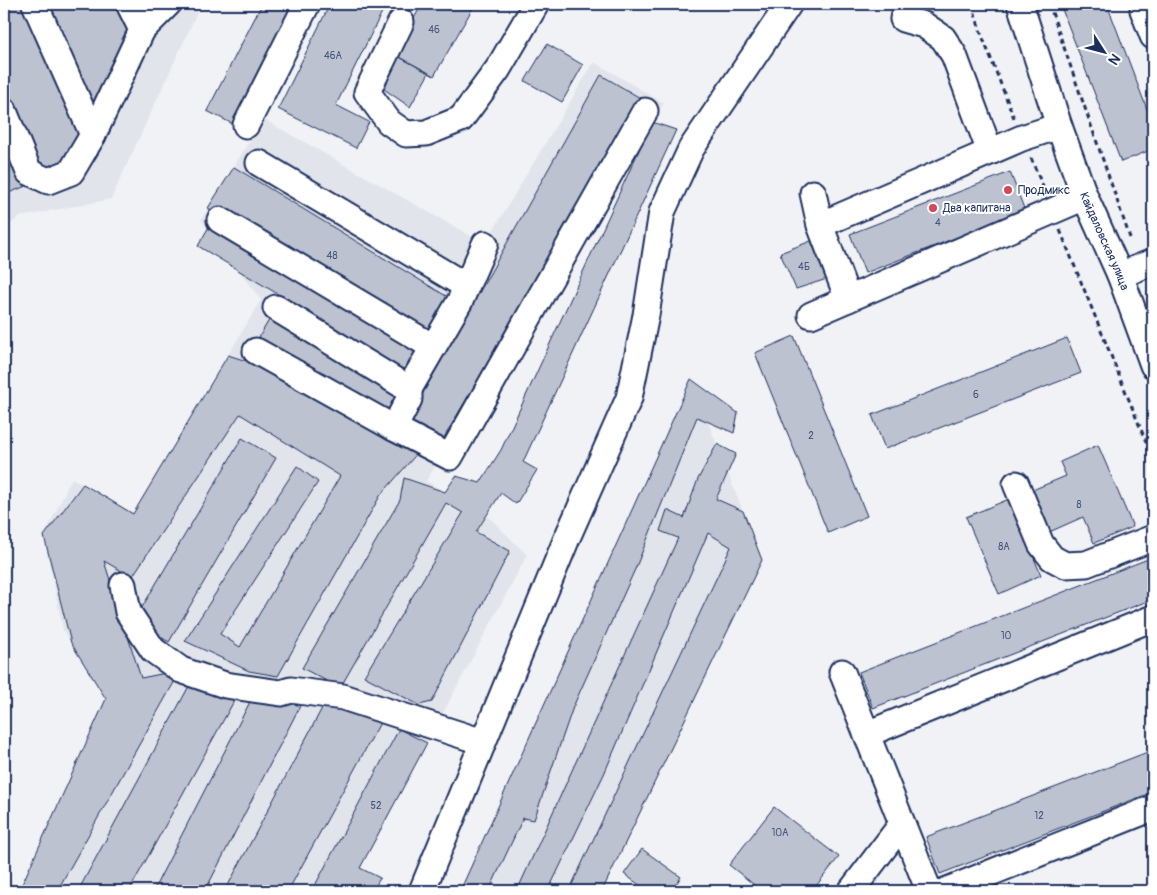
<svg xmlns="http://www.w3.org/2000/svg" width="1157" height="895" viewBox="0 0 1157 895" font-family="Pangolin,sans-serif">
<rect width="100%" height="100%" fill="#f1f2f5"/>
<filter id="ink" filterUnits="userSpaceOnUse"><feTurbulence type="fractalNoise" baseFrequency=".02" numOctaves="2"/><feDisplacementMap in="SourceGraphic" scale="10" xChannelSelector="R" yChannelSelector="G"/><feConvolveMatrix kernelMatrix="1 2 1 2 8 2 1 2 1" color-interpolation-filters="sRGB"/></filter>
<g filter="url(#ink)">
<path fill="#e1e4ea" d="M4,4h197l-90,195 -92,18 -15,13z
M594,62l70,41 -238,378 60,33 41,41 -179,336h-329l87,-192 -43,-69 -19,-94 28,-58 62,35 127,-213 -60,-80 62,-101 222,125z
M691,379l71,181 -171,331h-131z"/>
<path fill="#bcc2d0" stroke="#1b2f5e" d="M4,4h25l53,130 -12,26 -29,12 -37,-91z
M45,4h71l16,36 -20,44 -11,4 4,10 -18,9z
M262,4h39l-64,122 -30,-15z
M330,4h56l-50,101 33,17 -13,26 -78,-39z
M422,4h53l-41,72 -40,-22z
M1060,4h47l46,121v24l-32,13z
M547,44l36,21 -21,37 -37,-21z
M394,54l35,19 -19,34 -32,-22z
M601,75l41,24 -203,347 -35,-19z
M652,122l24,8 -153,332 14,8 -21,34 -15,-11 -25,39 34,19 -78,151 -13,3 -55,-29 99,-163 -17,-10 -106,185 -38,-20 98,-168 4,-22 41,14 11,-16 24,7 21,-33z
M4,132l22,54 -22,9z
M234,167l222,135 -24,41 -224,-135z
M1010,172l15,39 -160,62 -15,-39z
M211,223l212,127 -14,23 -211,-127z
M811,241l16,38 -31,10 -16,-36z
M269,320l136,76 -15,26 -136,-76z
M794,336l73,180 -39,17 -73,-180z
M1067,338l14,35 -196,76 -13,-34z
M228,355l25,8 167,87 -40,46 -102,180 -29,-5 -64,-30 112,-175 21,16 -98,152 20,13 100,-171 -100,-62 -108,163 -28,-16 37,117 40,-8 -124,221h-38l87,-192 -35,-56 -27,-107 39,-52 50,30z
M691,379l47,34 -4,20 -37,-16 -61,150 -63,140 -39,113 -11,-2 -34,73h-29z
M242,438l34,20 -107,184 -35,-21z
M717,444l19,10 -20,45 27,12 19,49 -160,331h-33l162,-344 -23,-14 -104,241 -56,117h-31l161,-353 -18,-7 7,-21 17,8 14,-39z
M1098,445l35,82 -39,16 -11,-26 -36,16 -17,-42 36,-15 -6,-14z
M1009,499l32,76 -42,19 -33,-77z
M1153,557v42l-280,109 -14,-36z
M195,675l39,26 -105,190h-51z
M255,692l26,1 20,11 -96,187h-52z
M329,695l52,26 -93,170h-63z
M399,729l28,14 -67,125 20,10 -7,13h-61z
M1153,750v42l-213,82 -14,-37z
M774,807l65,50 -27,34h-50l-33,-26z
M642,849l39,28 -10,14h-23l-24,-17z"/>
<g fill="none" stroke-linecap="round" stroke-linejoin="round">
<defs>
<g id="minor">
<path d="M35,4l58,131"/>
<path id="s1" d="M1020,4l39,122 26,71 35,78 33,90"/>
<path d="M1143,10l10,26"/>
<path d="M903,19l21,6 19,13 11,17 36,97"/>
<path d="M401,22l-34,70 22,30 17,12 20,-1 35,-14 37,-50 38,-65"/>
<path d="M142,30l26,-26"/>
<path d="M4,111l25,61 19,9 23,-9 22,-37 49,-105 -13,-26"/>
<path d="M246,125l61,-121"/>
<path d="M259,163l207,123"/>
<path d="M813,193l7,32 28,74"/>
<path d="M220,220l213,127"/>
<path d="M820,225l202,-87 37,-12"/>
<path d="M1120,275l33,-13"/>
<path d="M276,308l133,81 51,-88 25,-57"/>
<path d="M811,315l274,-118"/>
<path d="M256,351l138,77"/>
<path d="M409,389v10l-15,29 56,29 195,-346"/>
<path d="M1016,484l25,60 11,14 13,7 21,-1 67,-26"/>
<path d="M123,585l5,27 25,38 28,20 44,15 56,8 10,-3 52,7 140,45"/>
<path d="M842,672l87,219"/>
<path d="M867,734l286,-116"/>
<path d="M422,891l145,-353 62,-140 17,-83 16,-103 29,-63 98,-145"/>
<path d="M851,891l51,-67"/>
<path d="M945,891l208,-83"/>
</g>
</defs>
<use href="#minor" stroke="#1b2f5e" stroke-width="29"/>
<path stroke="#1b2f5e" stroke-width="3" stroke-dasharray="5 4" stroke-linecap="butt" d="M972,4l9,29 33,85
M1049,4l81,234
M1031,158l14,34
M1060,230l93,229"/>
<use href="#minor" stroke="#fff" stroke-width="25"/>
</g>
</g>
<g fill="#d1495b" stroke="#fff" stroke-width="2">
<circle cx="1008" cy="190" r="5"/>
<circle cx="933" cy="208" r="5"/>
</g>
<g text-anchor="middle" stroke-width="4" stroke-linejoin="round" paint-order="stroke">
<g font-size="10" fill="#43547a">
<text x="434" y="33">46</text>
<text x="333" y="59">46А</text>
<text x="938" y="226">4</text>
<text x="332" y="259">48</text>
<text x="804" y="270">4Б</text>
<text x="976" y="398">6</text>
<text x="811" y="439">2</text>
<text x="1079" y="508">8</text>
<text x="1004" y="550">8А</text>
<text x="1006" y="639">10</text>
<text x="376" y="809">52</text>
<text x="1039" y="819">12</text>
<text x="780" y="836">10А</text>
</g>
<g font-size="12" fill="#1b2f5e" stroke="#fff" text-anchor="start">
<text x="1018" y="194">Продмикс</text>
<text x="943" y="212">Два капитана</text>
</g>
<g font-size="12" fill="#1b2f5e" stroke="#fff">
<text dy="4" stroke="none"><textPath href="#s1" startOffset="252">Кайдаловская улица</textPath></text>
</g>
</g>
<rect width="1157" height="895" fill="none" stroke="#fff" stroke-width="20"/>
<rect x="10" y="10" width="1137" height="875" fill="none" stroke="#1b2f5e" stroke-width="2" filter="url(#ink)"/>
<g transform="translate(1104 52) rotate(126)" stroke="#ffffff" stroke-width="4" paint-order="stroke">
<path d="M0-4L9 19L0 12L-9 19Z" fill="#1b2f5e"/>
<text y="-8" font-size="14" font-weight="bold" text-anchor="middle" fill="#1b2f5e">N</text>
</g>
</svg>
